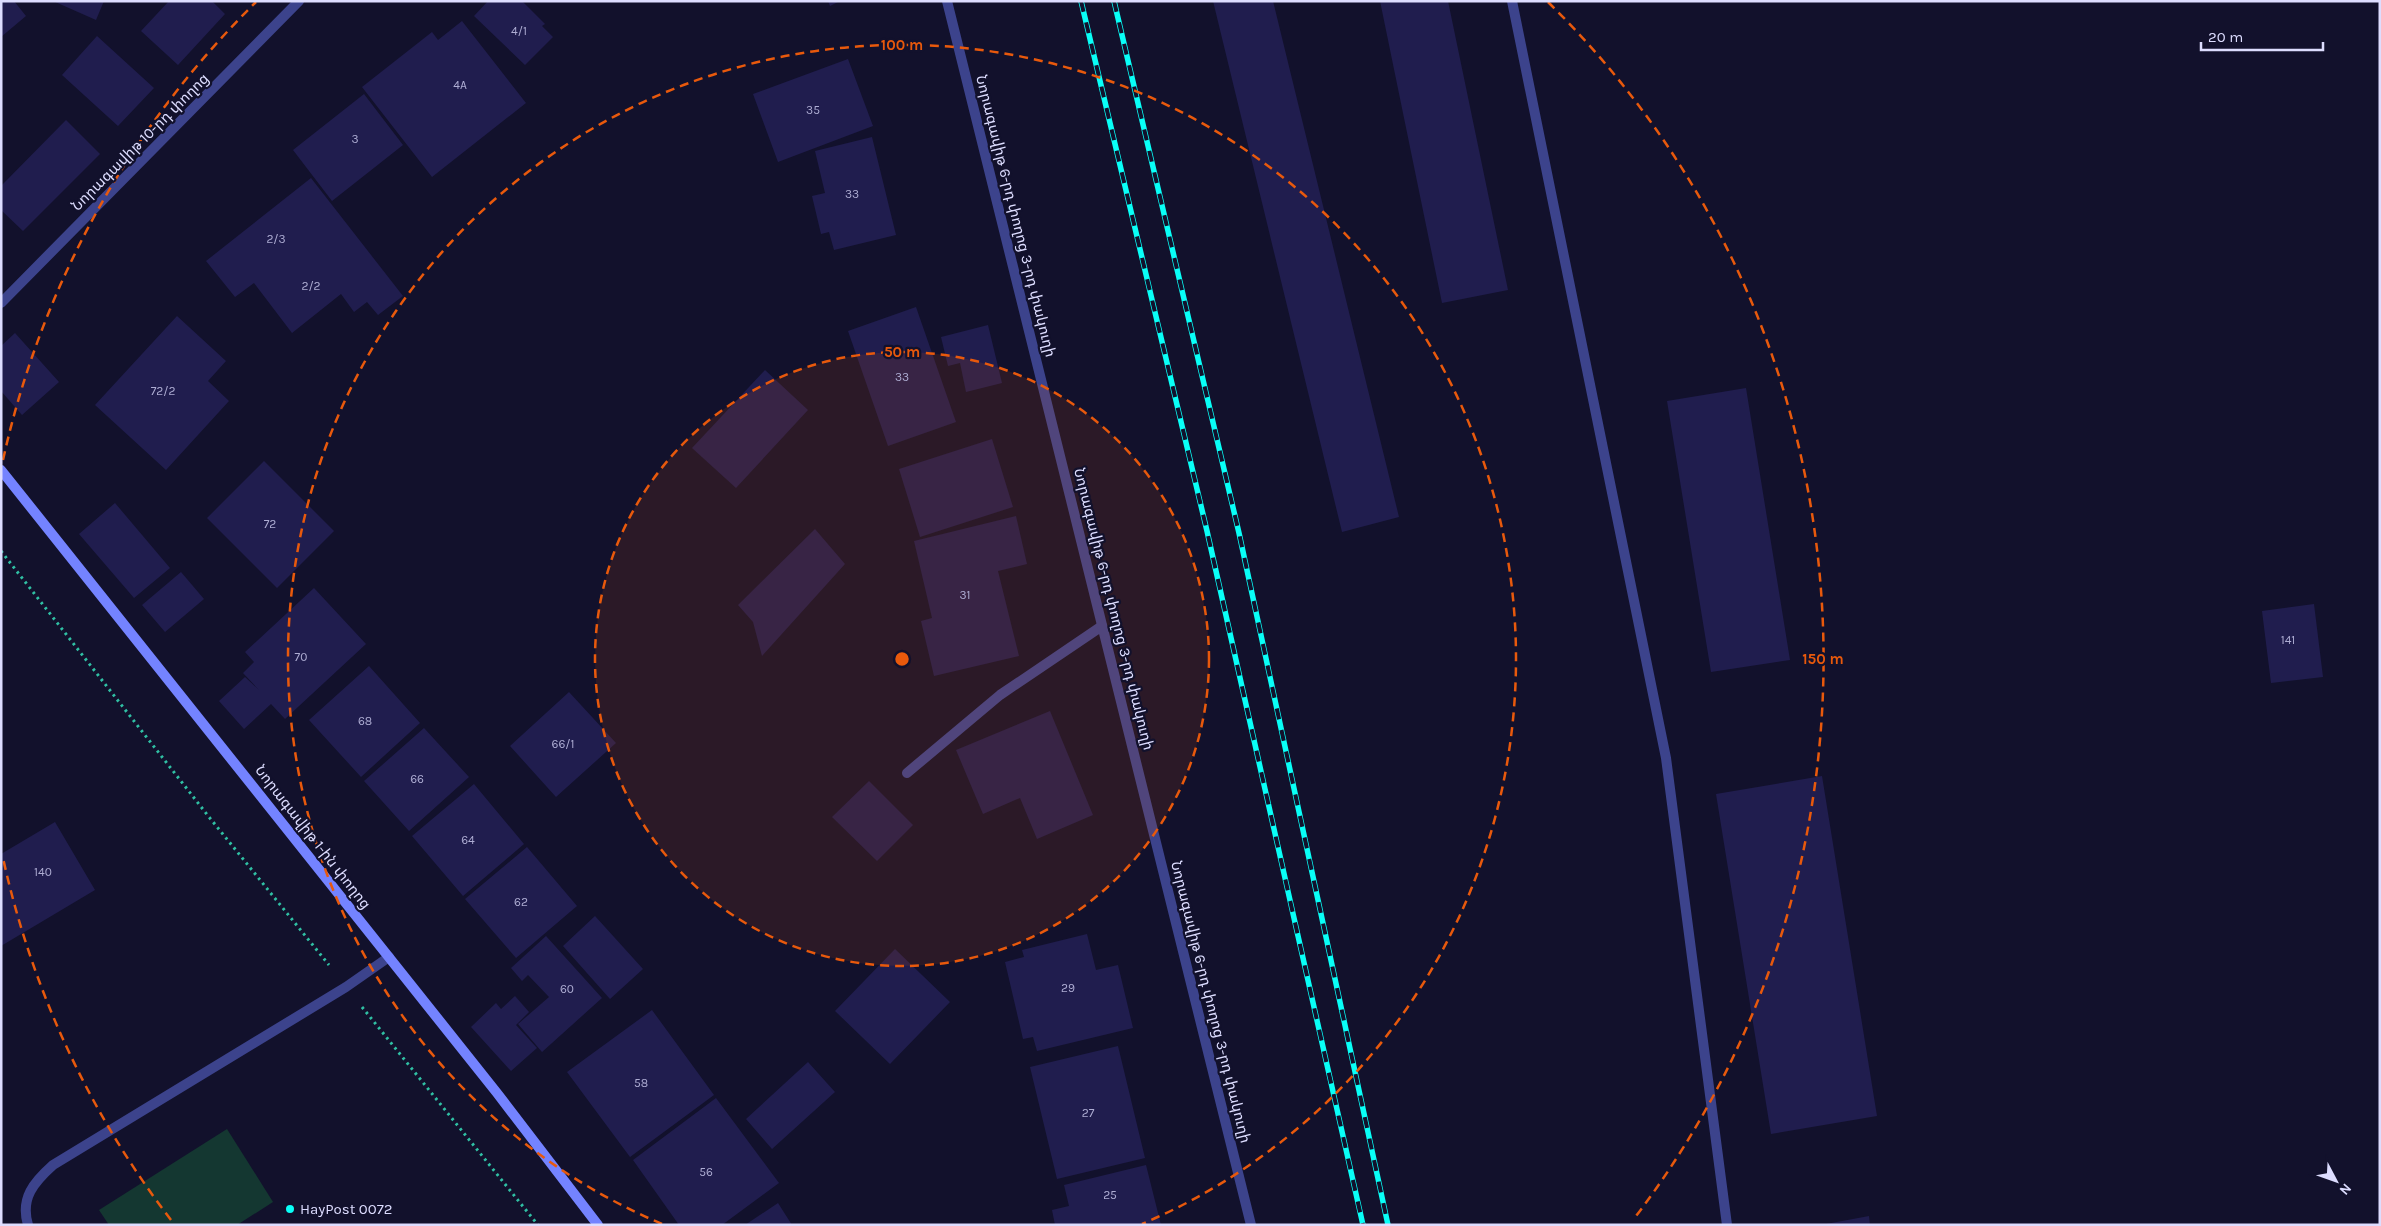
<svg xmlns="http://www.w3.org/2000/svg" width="2381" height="1226" viewBox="0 0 2381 1226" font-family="Karla,'Noto Sans Armenian',sans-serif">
<rect width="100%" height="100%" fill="#12112c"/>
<path fill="#143731" d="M227,1129l46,73 -36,23h-128l-10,-15z"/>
<path fill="#201d4e" d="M1,1h13l12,15 -25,21z
M53,1h51l-8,19z
M169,1h43l13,13 -47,51 -37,-34z
M488,1h34l23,23 -3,2 11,11 -28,28 -51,-49z
M828,1h12l-10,5z
M1213,1h60l126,516 -57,15z
M1380,1h68l60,289 -66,13z
M462,21l64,82 -94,74 -70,-90 70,-55 6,8z
M97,36l57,52 -36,38 -56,-51z
M848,59l25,67 -95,36 -25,-68z
M364,94l39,51 -71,56 -39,-51z
M66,120l34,34 -77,77 -22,-21v-24z
M872,137l24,98 -62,15 -5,-18 -8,2 -9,-38 13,-3 -10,-42z
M311,178l92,118 -25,19 -11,-13 -13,10 -13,-18 -49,39 -38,-50 -19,14 -29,-36z
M916,307l40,115 -68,24 -40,-115z
M177,316l49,45 -18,20 21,20 -63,69 -71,-65z
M988,325l14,58 -36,9 -6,-29 -12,3 -7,-29z
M15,333l44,49 -37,33 -21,-24v-45z
M765,370l43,40 -72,78 -44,-40z
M1746,388l44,272 -79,12 -44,-271z
M992,439l21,68 -93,30 -21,-68z
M264,461l70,70 -57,57 -70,-70z
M115,503l55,65 -36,30 -55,-64z
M1016,516l11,48 -29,7 21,85 -85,20 -13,-55 11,-3 -18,-77z
M815,529l30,35 -83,92 -9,-34 -15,-17z
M181,572l23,27 -39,33 -23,-27z
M314,588l52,56 -81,75 -14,-15 -27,25 -25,-28 26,-24 14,13 -16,-17 11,-11 -9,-10z
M2314,604l9,73 -52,6 -9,-72z
M369,666l51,57 -59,54 -52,-57z
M569,692l47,51 -60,54 -46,-51z
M1050,711l43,104 -56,24 -17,-41 -37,16 -27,-64z
M424,728l45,49 -60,54 -45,-50z
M1822,776l55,340 -106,18 -55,-340z
M869,781l44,44 -36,36 -45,-44z
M474,784l50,60 -61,52 -51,-60z
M55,822l40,68 -94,56v-92z
M527,847l50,59 -61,52 -51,-59z
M595,916l48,53 -33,30 -47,-53z
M1087,934l9,36 22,-5 15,63 -96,23 -4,-14 -10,2 -18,-77 19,-5 -2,-7z
M546,936l56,62 -60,54 -24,-28 31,-27 -21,-22 -6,6 -11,-13z
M895,949l55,53 -60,62 -55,-53z
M515,996l14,16 -13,13 21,23 -26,23 -40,-44 25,-24 5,6z
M652,1010l62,85 -84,62 -63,-85z
M1118,1046l27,112 -88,21 -27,-112z
M808,1062l27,30 -63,57 -26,-30z
M716,1098l63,85 -57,42h-43l-46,-65z
M1146,1165l15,60h-106l-3,-15 17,-4 -5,-21z
M778,1203l14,22h-47z
M1869,1216l1,9h-44v-1z"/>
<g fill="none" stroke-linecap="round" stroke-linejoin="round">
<path stroke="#30c0a4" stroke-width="3" stroke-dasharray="2.5 4" stroke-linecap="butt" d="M1,551l208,266 120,148
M362,1007l176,218"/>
<path stroke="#3c438c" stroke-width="10" d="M1512,1l154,757 61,467
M907,773l93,-78 102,-69
M28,1225c-8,-27 6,-43 25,-60l293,-178 43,-30"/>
<path stroke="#3c438c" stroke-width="10" d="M947,1l304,1224
M1,303l298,-302"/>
<path stroke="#7483ff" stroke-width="10" d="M1,470l496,623 101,132"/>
<defs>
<path id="rail" d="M1081,1l126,530 156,694
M1114,1l125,532 149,692"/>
</defs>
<use href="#rail" stroke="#09fff7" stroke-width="5.5"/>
<use href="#rail" stroke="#12112c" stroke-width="4" stroke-dasharray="11" stroke-linecap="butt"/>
</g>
<circle cx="902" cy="659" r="307" fill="#e8590c" fill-opacity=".12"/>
<g fill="none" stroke="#e8590c" stroke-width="2.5" stroke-dasharray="9 6">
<circle cx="902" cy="659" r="307"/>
<path d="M662 1224A614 614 0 1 1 1142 1224"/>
<path d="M171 1220A921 921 0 0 1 3 858M3 460A921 921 0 0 1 256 2M1548 2A921 921 0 0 1 1633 1220"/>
</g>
<circle fill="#09fff7" stroke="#12112c" stroke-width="2" cx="290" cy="1209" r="5"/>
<g text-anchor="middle" stroke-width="4.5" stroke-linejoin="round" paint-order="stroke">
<g font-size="12" fill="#aeadd3">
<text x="519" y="35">4/1</text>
<text x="460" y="89">4A</text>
<text x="813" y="114">35</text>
<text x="355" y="143">3</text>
<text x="852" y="198">33</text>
<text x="276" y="243">2/3</text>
<text x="311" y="290">2/2</text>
<text x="902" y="381">33</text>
<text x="163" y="395">72/2</text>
<text x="270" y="528">72</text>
<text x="965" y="599">31</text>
<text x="2288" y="644">141</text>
<text x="301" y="661">70</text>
<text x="365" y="725">68</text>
<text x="563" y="748">66/1</text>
<text x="417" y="783">66</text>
<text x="468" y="844">64</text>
<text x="43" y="876">140</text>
<text x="521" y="906">62</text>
<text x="1068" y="992">29</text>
<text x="567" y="993">60</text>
<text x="641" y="1087">58</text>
<text x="1088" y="1117">27</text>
<text x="706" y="1176">56</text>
<text x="1110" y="1199">25</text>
</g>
<g font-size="15" fill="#ddf" stroke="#12112c">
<text transform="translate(140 142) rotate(-45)" y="5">Նորագավիթ 10-րդ փողոց</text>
<text transform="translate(1016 216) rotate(76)" y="5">Նորագավիթ 6-րդ փողոց 3-րդ փակուղի</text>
<text transform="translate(1114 609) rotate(76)" y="5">Նորագավիթ 6-րդ փողոց 3-րդ փակուղի</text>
<text transform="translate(313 837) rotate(52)" y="5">Նորագավիթ 1-ին փողոց</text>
<text transform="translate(1211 1002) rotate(76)" y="5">Նորագավիթ 6-րդ փողոց 3-րդ փակուղի</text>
</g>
<g font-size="15" fill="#ddf" stroke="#12112c" text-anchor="start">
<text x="300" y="1214">HayPost 0072</text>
</g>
</g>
<circle cx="902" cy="659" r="8" fill="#e8590c" stroke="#12112c" stroke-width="2.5"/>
<g font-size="15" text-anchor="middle" font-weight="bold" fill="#e8590c" stroke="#12112c" stroke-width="4.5" stroke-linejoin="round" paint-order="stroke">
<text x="902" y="50">100 m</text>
<text x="902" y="357">50 m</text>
<text x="1823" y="664">150 m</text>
</g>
<rect width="2381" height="1226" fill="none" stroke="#ddddff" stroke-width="5"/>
<g transform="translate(2336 1181) rotate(131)" stroke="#12112c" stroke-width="4" paint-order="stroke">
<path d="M0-4L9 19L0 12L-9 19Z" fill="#ddddff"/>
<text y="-8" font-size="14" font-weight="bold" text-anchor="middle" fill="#ddddff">N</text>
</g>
<path d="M2201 42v8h122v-8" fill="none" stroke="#ddddff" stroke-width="2.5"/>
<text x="2208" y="42" font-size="15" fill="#ddddff" stroke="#12112c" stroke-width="4" paint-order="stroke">20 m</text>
</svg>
